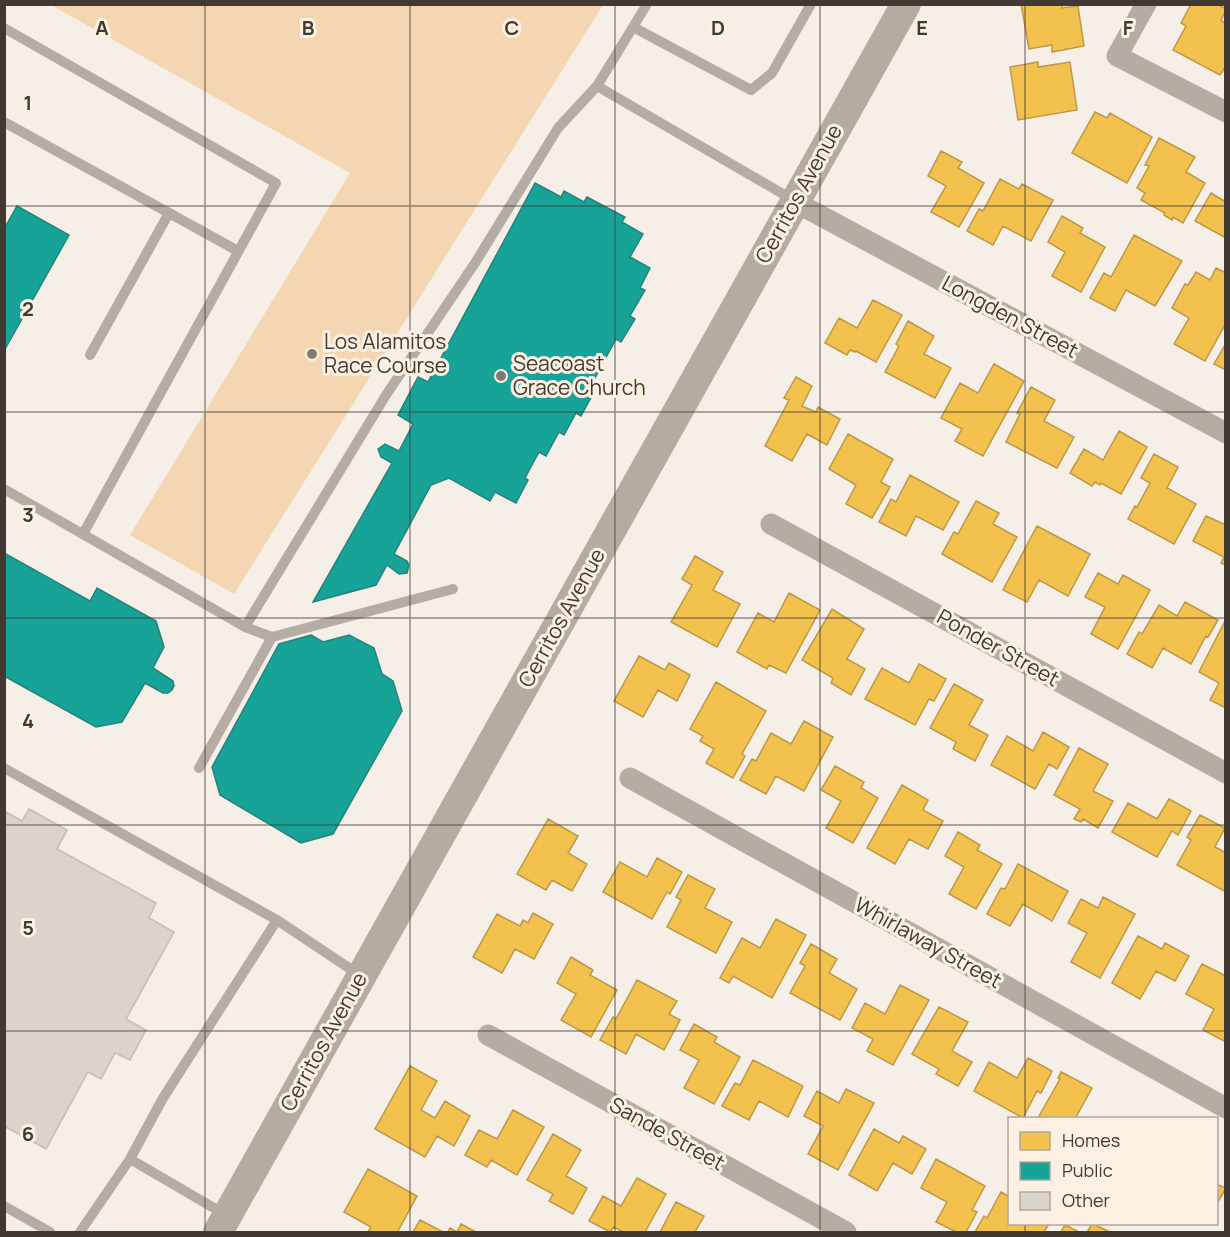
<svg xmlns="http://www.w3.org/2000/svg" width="1230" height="1237" viewBox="0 0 1230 1237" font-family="Manrope,sans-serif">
<rect width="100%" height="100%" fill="#f6efe8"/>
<path fill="#f5d6b2" d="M51,5h552l-369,589 -104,-59 220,-362z"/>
<path fill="#f2c14e" stroke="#bd9846" stroke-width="1.5" d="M1021,4h41v4l16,-2 6,40 -32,6v-7l-23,4z
M1191,4h26l9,5 -5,12 5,2v43l-6,9 -47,-25 13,-24 -5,-3z
M1038,62v5l32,-5 7,48 -59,10 -8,-53z
M1095,112l12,6 3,-5 42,24 -25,46 -55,-30z
M1159,138l36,19 -9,15 19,11 -22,40 -10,-6 -1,3 -8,-5 1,-2 -24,-13 4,-7 -8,-5 12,-22 -4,-1z
M941,151l21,11 -4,6 26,15 -25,44 -28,-15 15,-26 -18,-10z
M1000,179l19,10 3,-5 31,16 -22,41 -28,-15 -10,19 -26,-14 12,-22 4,2z
M1211,193l15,9v36l-31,-17z
M1062,216l21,12 -3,5 25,14 -24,45 -29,-16 13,-24 -17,-10z
M1134,235l48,26 -27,45 -29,-16 -11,21 -25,-13 14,-25 7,4z
M1216,268l10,5v50l-21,38 -31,-17 15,-26 -17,-10 13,-24 3,1 8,-13 14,8z
M873,300l29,15 -26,47 -20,-11 -1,1 -5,-2 -3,5 -22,-12 14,-25 18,10z
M908,321l26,15 -10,18 27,14 -16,30 -50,-26 14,-26 -3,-2z
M1226,343v27l-12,-6z
M994,364l30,17 -41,75 -28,-15 7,-12 -21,-11 19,-35 18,10z
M796,377l16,9 -10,20 14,6 2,-5 22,12 -13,26 -20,-11 -15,27 -27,-15 24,-46 -5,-2z
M1031,387l24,13 -11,21 30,16 -17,31 -51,-26 14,-28 -3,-1z
M1119,431l28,16 -26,47 -20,-11 -1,2 -5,-3 -3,4 -22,-13 14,-24 19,11z
M848,434l45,25 -12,23 9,5 -18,31 -26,-14 10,-19 -27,-16z
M1154,454l24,13 -11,21 29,16 -22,40 -46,-25 7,-13 2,1 13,-24 -9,-5z
M910,475l49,27 -16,28 -27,-14 -10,20 -27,-14 12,-23 5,3z
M976,501l23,12 -6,11 24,13 -25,45 -50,-28 12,-22 4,2z
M1206,516l20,9v40l-5,-2 3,-6 -31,-16z
M1037,526l53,28 -22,42 -29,-16 -12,22 -24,-12z
M695,556l28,16 -10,18 27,14 -23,43 -46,-25 21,-37 -10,-6z
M1098,573l20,11 5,-9 27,15 -32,59 -27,-15 14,-27 -20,-10z
M789,593l31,17 -34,63 -17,-8 -2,4 -30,-17 21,-39 16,9z
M1185,602l33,18 -10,17 -2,-1 -15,28 -28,-16 -11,20 -25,-14 12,-22 3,2 17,-29 18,11z
M832,609l32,20 -17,30 18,10 -14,26 -20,-12 2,-5 -31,-18z
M1226,619v89l-16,-8 9,-17 -20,-11z
M639,656l26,14 4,-7 21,12 -13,26 -19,-11 -15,27 -29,-16z
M919,664l27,15 -12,22 -5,-2 -14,26 -50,-26 17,-31 27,15z
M716,682l50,29 -24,43 3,2 -12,22 -27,-15 8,-14 -14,-8 3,-5 -13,-7z
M954,684l29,16 -14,25 19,10 -13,26 -22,-12 3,-7 -26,-14z
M804,721l29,16 -29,54 -28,-15 -10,18 -26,-14 12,-21 4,2 15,-28 20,11z
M1043,732l26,15 -12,22 -8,-5 -14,25 -44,-24 16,-29 26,15z
M1079,748l29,16 -15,27 20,10 -15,27 -15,-9 -2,3 -7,-3 6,-10 -26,-14z
M835,766l29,16 -3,6 17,10 -25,45 -27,-15 15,-27 -20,-11z
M902,785l26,15 -5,10 20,11 -15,28 -19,-10 -14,25 -28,-16z
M1169,799l22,12 -13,24 -6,-4 -15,26 -45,-25 16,-29 29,16z
M1200,815l25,13 -10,19 11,6v39l-49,-27 14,-25 -4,-3z
M548,819l30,17 -10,17 19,11 -15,27 -20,-11 -6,10 -29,-16z
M958,832l22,13 -3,5 25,14 -26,45 -27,-15 15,-27 -19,-11z
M657,858l25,14 -12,22 -3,-2 -15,27 -49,-27 17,-30 27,15z
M1018,864l50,27 -16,30 -29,-17 -13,22 -23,-12 14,-26 4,1z
M688,875l27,14 -10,19 27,14 -16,31 -49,-26 14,-27 -5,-3z
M1103,897l32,17 -35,64 -29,-16 16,-29 -19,-10 13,-24 17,9z
M533,913l20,11 -19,35 -19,-10 -13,24 -29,-16 24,-43 23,12 3,-6 5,3z
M776,919l30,16 -34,63 -39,-22 -4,7 -9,-5 22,-40 18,10z
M1138,936l24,13 3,-6 24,13 -14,25 -19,-10 -16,28 -28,-16z
M811,944l26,15 -8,14 28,16 -17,31 -50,-27 15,-27 -5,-3z
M571,957l22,13 -3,5 27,15 -26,47 -30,-17 15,-26 -19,-11z
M1202,964l24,12v66l-23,-12 11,-21 -28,-15z
M637,980l40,21 -8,13 11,6 -16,30 -28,-16 -10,20 -26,-14 13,-23 3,2z
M900,985l29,15 -36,65 -26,-14 6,-12 -21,-11 13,-25 20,11z
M939,1007l29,15 -16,29 20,11 -14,24 -22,-12 3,-5 -27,-15z
M694,1024l23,13 -3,5 26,15 -26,47 -30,-16 15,-28 -19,-10z
M1028,1058l24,13 -11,22 -4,-2 -14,27 -49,-27 15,-29 28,16z
M753,1060l50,26 -15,31 -29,-16 -10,19 -27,-14 13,-23 5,2z
M410,1066l27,15 -16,29 14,8 10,-17 25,15 -16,30 -17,-10 -12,21 -50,-28z
M1061,1072l31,16 -16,29 4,1h-42l22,-39 -2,-1z
M846,1089l28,14 -36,67 -30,-16 15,-28 -19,-10 13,-25 22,12z
M513,1110l31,17 -27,48 -26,-15 -4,7 -22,-12 14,-25 18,9z
M874,1129l25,14 4,-7 23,13 -14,25 -19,-11 -16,28 -28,-16z
M553,1134l28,16 -15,26 21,12 -14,26 -24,-13 4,-7 -26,-14z
M936,1159l49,27 -13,24 5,2 -11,20h-10l-20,-10 11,-20 -26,-14z
M368,1169l49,27 -19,35 3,1h-33l3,-5 -27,-15z
M637,1178l29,16 -21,38h-22l-9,-5 -4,5 -21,-11 14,-25 18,10z
M1216,1184l10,4 -10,17z
M1001,1192l9,5v27h39l-5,8h-69l9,-16 3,2z
M676,1202l28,14 -9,16h-35z
M420,1220l23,12h-30z
M461,1224l15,8h-28l2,-4 7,4z
M1092,1224h1l17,8h-23z
M1065,1225l14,7h-18z"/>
<path fill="#17a398" stroke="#248479" stroke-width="1.5" d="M535,183l26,14 3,-6 20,11 3,-5 38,20 -3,5 21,12 -13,23 20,11 -10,20 5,2 -15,26 5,3 -14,23 -5,-3 -27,50 5,3 -13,24 -5,-3 -12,22 -5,-3 -13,24 -7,-4 -14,26 3,2 -12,23 -21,-11 -5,9 -41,-23 -18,7 -37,69 13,7 2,4 -2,8 -8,1 -12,-9 -11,20 -63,17 79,-139 -11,-6 -3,-8 7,-5 14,7 14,-27 -15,-9 20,-38 10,5z
M17,206l52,29 -65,116v-122z
M4,553l86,48 7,-13 59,33 8,26 -11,21 20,13 1,5 -2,4 -4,3h-5l-18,-10 -23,39 -26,5 -92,-51z
M311,635l12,7 26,-7 25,13 8,26 11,7 9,30 -69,123 -32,9 -81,-48 -8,-28 67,-123z"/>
<path fill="#dad4cc" stroke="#c3bdb6" stroke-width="1.5" d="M29,809l38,21 -10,19 99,54 -7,15 25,14 -48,87 20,11 -16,30 -15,-7 -14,26 -13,-7 -42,77 -42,-23v-315l18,10z"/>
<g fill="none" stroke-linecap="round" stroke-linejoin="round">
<path stroke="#b5ada4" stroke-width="10" d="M633,27l118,63 21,-17 39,-69
M4,28l272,155 -193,351
M597,86l50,-82
M4,122l234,129
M90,355l79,-142
M4,489l241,138 141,-232 89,-132 83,-135 39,-42 198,115
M245,627l27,10 181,-48
M4,768l273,152 84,56
M199,768l73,-131
M130,1159l33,-61 114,-178
M4,1206l46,26
M80,1232l50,-73 96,56"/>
<path stroke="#b5ada4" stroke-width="21" d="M1146,4l-29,52 109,56
M795,202l431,231
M771,524l455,249
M630,778l596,330
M488,1035l358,197"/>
<path stroke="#b5aca1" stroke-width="30" d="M218,1232l688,-1228"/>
</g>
<path fill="none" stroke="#423a32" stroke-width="1.5" stroke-opacity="0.55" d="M205,4v1228M410,4v1228M615,4v1228M820,4v1228M1025,4v1114M4,206h1222M4,412h1222M4,618h1222M4,825h1222M4,1031h1222M1025,1224v8"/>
<g fill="#817972" stroke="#fcf0e2" stroke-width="2">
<circle cx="312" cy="354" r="6"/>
<circle cx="501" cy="376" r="6"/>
</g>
<g text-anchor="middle" stroke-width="6" stroke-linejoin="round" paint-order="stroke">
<g font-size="21" fill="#423a32" stroke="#fcf0e2">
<text transform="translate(799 194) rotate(-61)" y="7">Cerritos Avenue</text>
<text transform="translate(1010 317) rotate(28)" y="7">Longden Street</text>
<text transform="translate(562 618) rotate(-61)" y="7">Cerritos Avenue</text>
<text transform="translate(998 648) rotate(29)" y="7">Ponder Street</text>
<text transform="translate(928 943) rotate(29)" y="7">Whirlaway Street</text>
<text transform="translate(324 1042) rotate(-61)" y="7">Cerritos Avenue</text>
<text transform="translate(667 1134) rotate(29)" y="7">Sande Street</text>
</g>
<g font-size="21" fill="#423a32" stroke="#fcf0e2" text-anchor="start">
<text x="324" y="349">Los Alamitos<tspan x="324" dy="24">Race Course</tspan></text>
<text x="513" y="371">Seacoast<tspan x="513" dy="24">Grace Church</tspan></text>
</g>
</g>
<g font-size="20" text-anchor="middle" font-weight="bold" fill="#423a32" stroke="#fcf0e2" stroke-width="6" stroke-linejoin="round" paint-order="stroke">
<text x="102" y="35">A</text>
<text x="308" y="35">B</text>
<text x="512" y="35">C</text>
<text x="718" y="35">D</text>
<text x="922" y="35">E</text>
<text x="1128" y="35">F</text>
<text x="28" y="110">1</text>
<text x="28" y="316">2</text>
<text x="28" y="522">3</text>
<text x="28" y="728">4</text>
<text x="28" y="935">5</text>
<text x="28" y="1141">6</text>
</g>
<rect width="1230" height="1237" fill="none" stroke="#423a32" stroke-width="12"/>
<rect x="1008" y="1117" width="210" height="108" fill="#fcf0e2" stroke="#b2a79c" stroke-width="1.5"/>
<rect x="1020" y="1132" width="30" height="18" fill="#f2c14e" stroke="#b2a79c" stroke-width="1.5"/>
<text x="1062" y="1147" font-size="18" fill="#423a32">Homes</text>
<rect x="1020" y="1162" width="30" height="18" fill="#17a398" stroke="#b2a79c" stroke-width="1.5"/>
<text x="1062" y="1177" font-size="18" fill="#423a32">Public</text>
<rect x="1020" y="1192" width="30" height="18" fill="#dad4cc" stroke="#b2a79c" stroke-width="1.5"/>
<text x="1062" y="1207" font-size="18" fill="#423a32">Other</text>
</svg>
